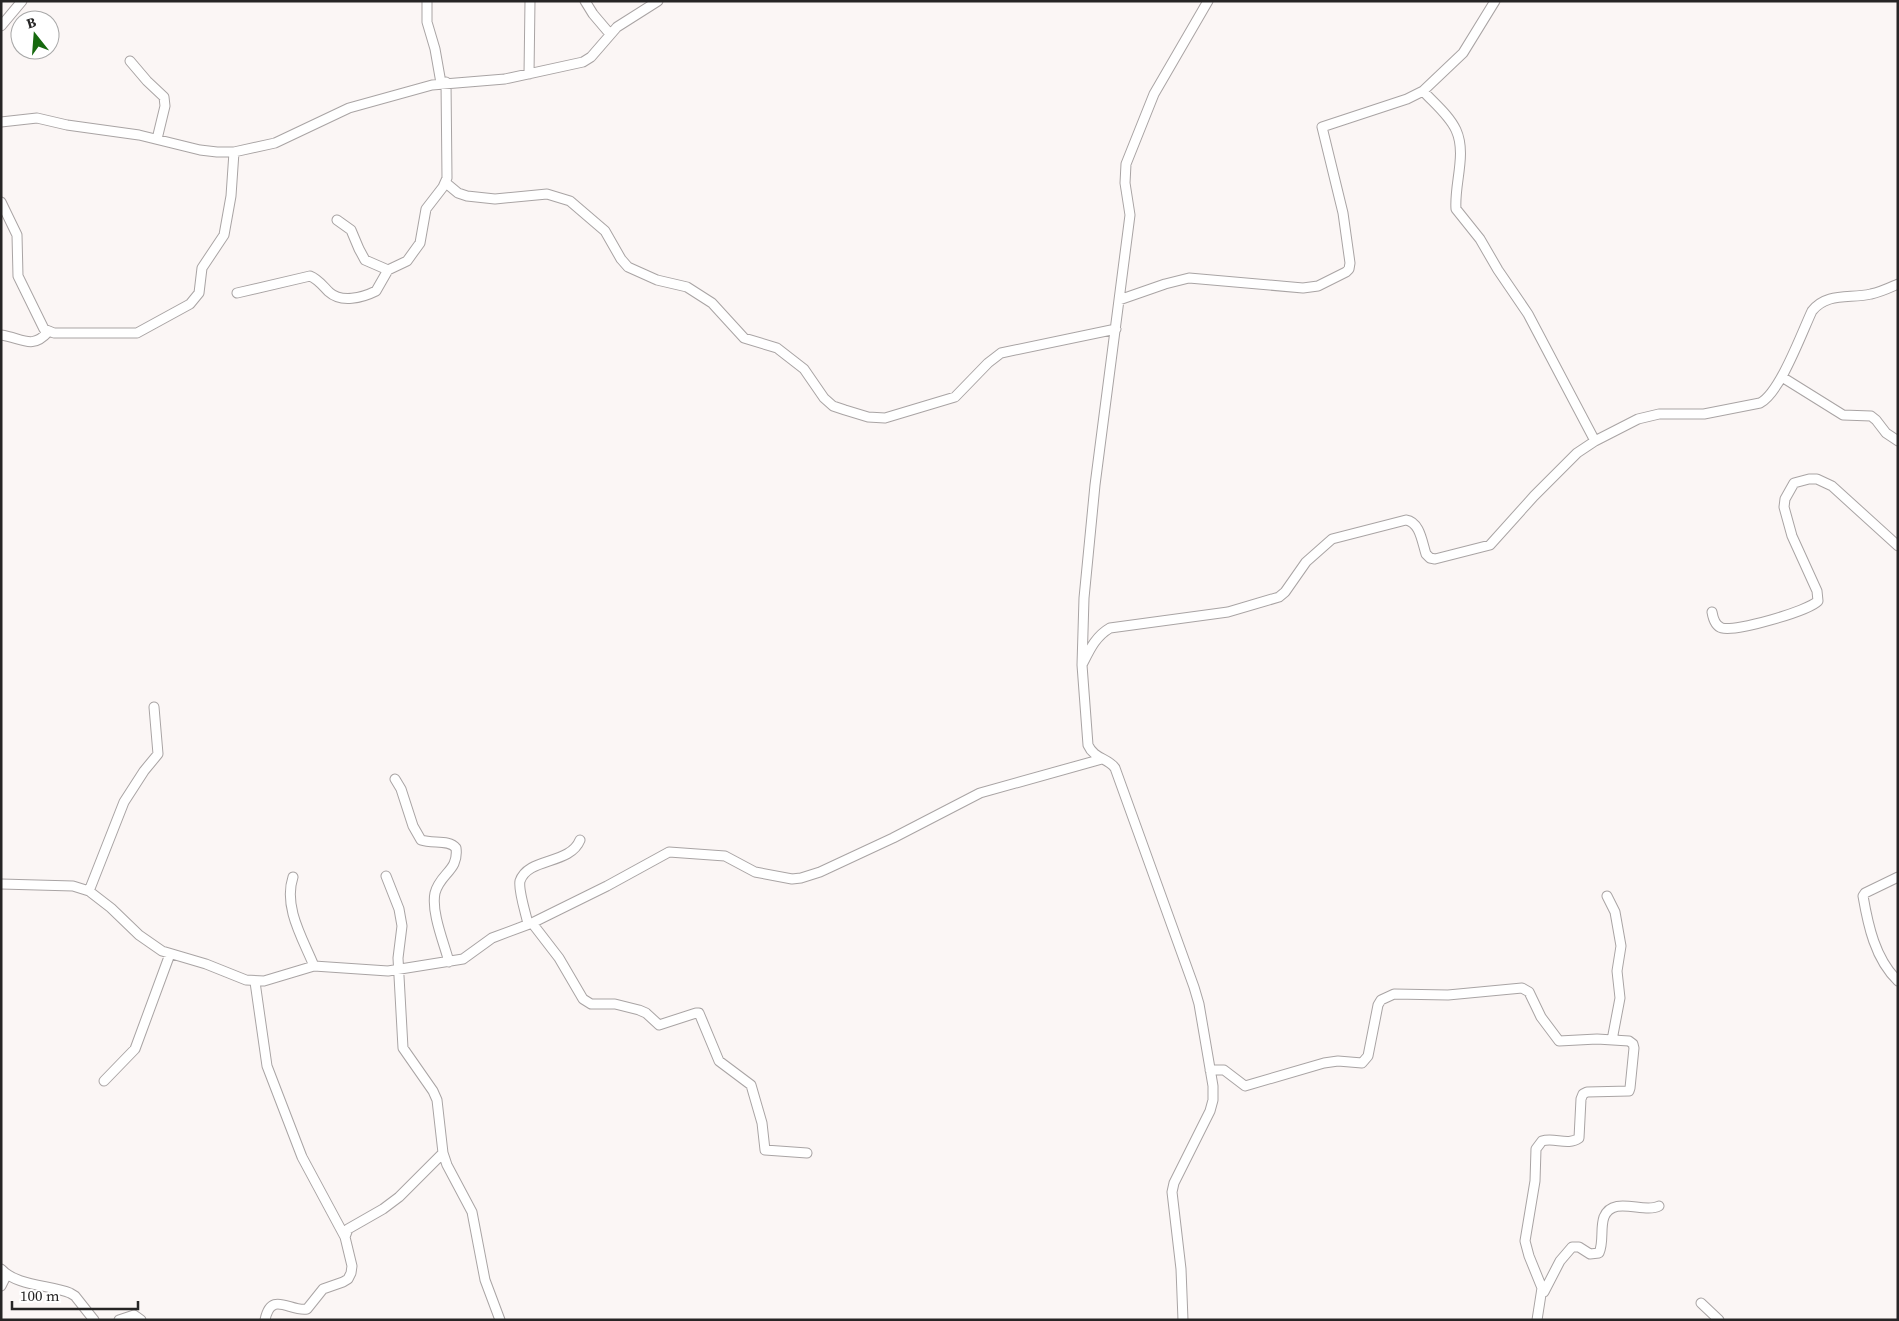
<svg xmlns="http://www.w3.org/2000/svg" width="1899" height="1321" viewBox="0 0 1899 1321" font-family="'Source Serif 4',serif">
<rect width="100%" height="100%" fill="#fbf6f5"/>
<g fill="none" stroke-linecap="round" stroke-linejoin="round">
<defs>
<path id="street" d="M427,1v21l8,27 6,34
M585,1l8,13 17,20
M1,26l21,-25
M130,61l17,20 17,16 1,9 -8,33
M529,74l1,-73
M1423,91c11,12 26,24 33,39 11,24 -2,54 0,79l24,30 18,31 30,44 67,127
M1,122l36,-4 30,7 72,10 61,15 17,2h17l41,-9 74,-35 83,-23 73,-6 78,-17 8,-5 26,-30 41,-26
M446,183l12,10 9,3 28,3 52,-5 23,7 35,30 16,28 7,8 29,13 30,7 25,16 32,35 33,10 27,21 20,29 9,8 12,4 23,7 17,1 70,-21 33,-34 13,-10 115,-24
M1,202l16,33 1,41 26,53 10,4h83l53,-29 9,-11 3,-25 22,-33 7,-39 3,-44
M337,220l14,10 8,19 6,11 23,10
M237,293l73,-17c8,3 13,10 19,16 12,11 33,6 47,-1l12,-21 19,-9 13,-18 6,-34 17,-22 4,-9 -1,-96
M1119,300l46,-16 24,-6 114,10 15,-2 28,-14 3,-3 1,-6 -7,-50 -21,-86 85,-28 16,-8 40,-38 32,-52
M1,335c21,3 31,15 47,-3
M1782,377l61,38 28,1 5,4 10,13 12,8
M1712,612c1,6 3,14 10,16 14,4 86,-17 96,-27l-1,-10 -25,-55 -8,-29 1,-8 9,-16 15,-4h8l15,7 66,60
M1083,663c7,-14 13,-27 27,-35l118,-16 51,-15 6,-5 21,-30 26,-23 74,-19c14,2 16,22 20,34l4,4 5,1 55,-14 44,-49 43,-43 18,-12 43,-22 21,-5h45l56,-11c20,-10 42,-71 52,-92 15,-19 38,-12 59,-17 10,-2 18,-6 27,-10
M395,779l6,10 12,37 8,14c12,4 28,-1 35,8 3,23 -16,25 -21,45 -4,19 9,50 14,69
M386,876l13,33 3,17 -4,32 5,90 30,43 4,9 6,53 4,12 25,47 13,68 15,40
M293,877c-10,30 10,62 21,89
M1898,877l-33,16 -2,3c5,29 12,63 35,85
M1,884l72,2 16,5 22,17 28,27 23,16 44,13 40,16 18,1 50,-15 74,5 75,-12 29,-21 40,-15 75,-37 62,-34 56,4 30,16 37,7 9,-1 19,-6 73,-34 87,-45 122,-34
M89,891l35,-89 20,-31 14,-17 -4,-47
M1607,896l8,16 6,34 -4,25 3,27 -8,42
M532,923l27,35 24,41 8,5h24l24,6 7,3 13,12 37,-12h3l20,48 32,24 11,38 3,27 42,3
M528,924c-2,-10 -10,-34 -8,-43 8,-24 50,-16 60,-41
M255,982l12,84 35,91 43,80
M1210,1070h14l21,16 79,-23 14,-2 24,2 6,-7 10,-51 3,-5 13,-6 54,1 74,-7 7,4 12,25 18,24 38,-2 32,2 4,3 1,4 -4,40 -1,3 -42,1 -4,2 -2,5 -2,39c-11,8 -25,-1 -37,3l-6,8 -1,32 -10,60 4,15 13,32 -5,32
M104,1081l31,-32 35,-95
M1,1269c15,17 50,16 69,24l5,3 19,24
M1,1286l6,-12
M1544,1292l16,-31 12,-14h7l11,7 9,-1c5,-11 1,-25 5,-36 9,-22 40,-3 55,-11
M1701,1303l18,17
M119,1320l15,-5 7,5
M265,1320c6,-30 25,-8 42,-11l16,-20 20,-7 5,-3 3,-6 1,-7 -7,-29 3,-8 35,-20 16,-12 44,-44
M1183,1320l-2,-51 -9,-77 2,-9 36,-72 3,-11v-14l-14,-82 -5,-17 -79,-219c-7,-10 -21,-9 -27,-23l-6,-80 2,-67 11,-113 35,-270 -5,-32 1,-19 28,-70 54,-93"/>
</defs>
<use href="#street" stroke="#a9a4a4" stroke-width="11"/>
<use href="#street" stroke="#fff" stroke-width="9"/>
</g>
<rect width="1899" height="1321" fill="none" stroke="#262525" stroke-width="5"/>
<g transform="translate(35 35) rotate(343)"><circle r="24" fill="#ffffff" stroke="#a8a8a8"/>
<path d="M0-4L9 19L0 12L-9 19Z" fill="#16690e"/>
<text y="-8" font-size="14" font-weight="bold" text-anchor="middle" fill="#262525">B</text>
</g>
<path d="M12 1301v8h126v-8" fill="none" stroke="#262525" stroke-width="2.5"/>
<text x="20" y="1301" font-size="15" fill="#262525" stroke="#ffffff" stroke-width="4" paint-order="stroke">100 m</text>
</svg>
